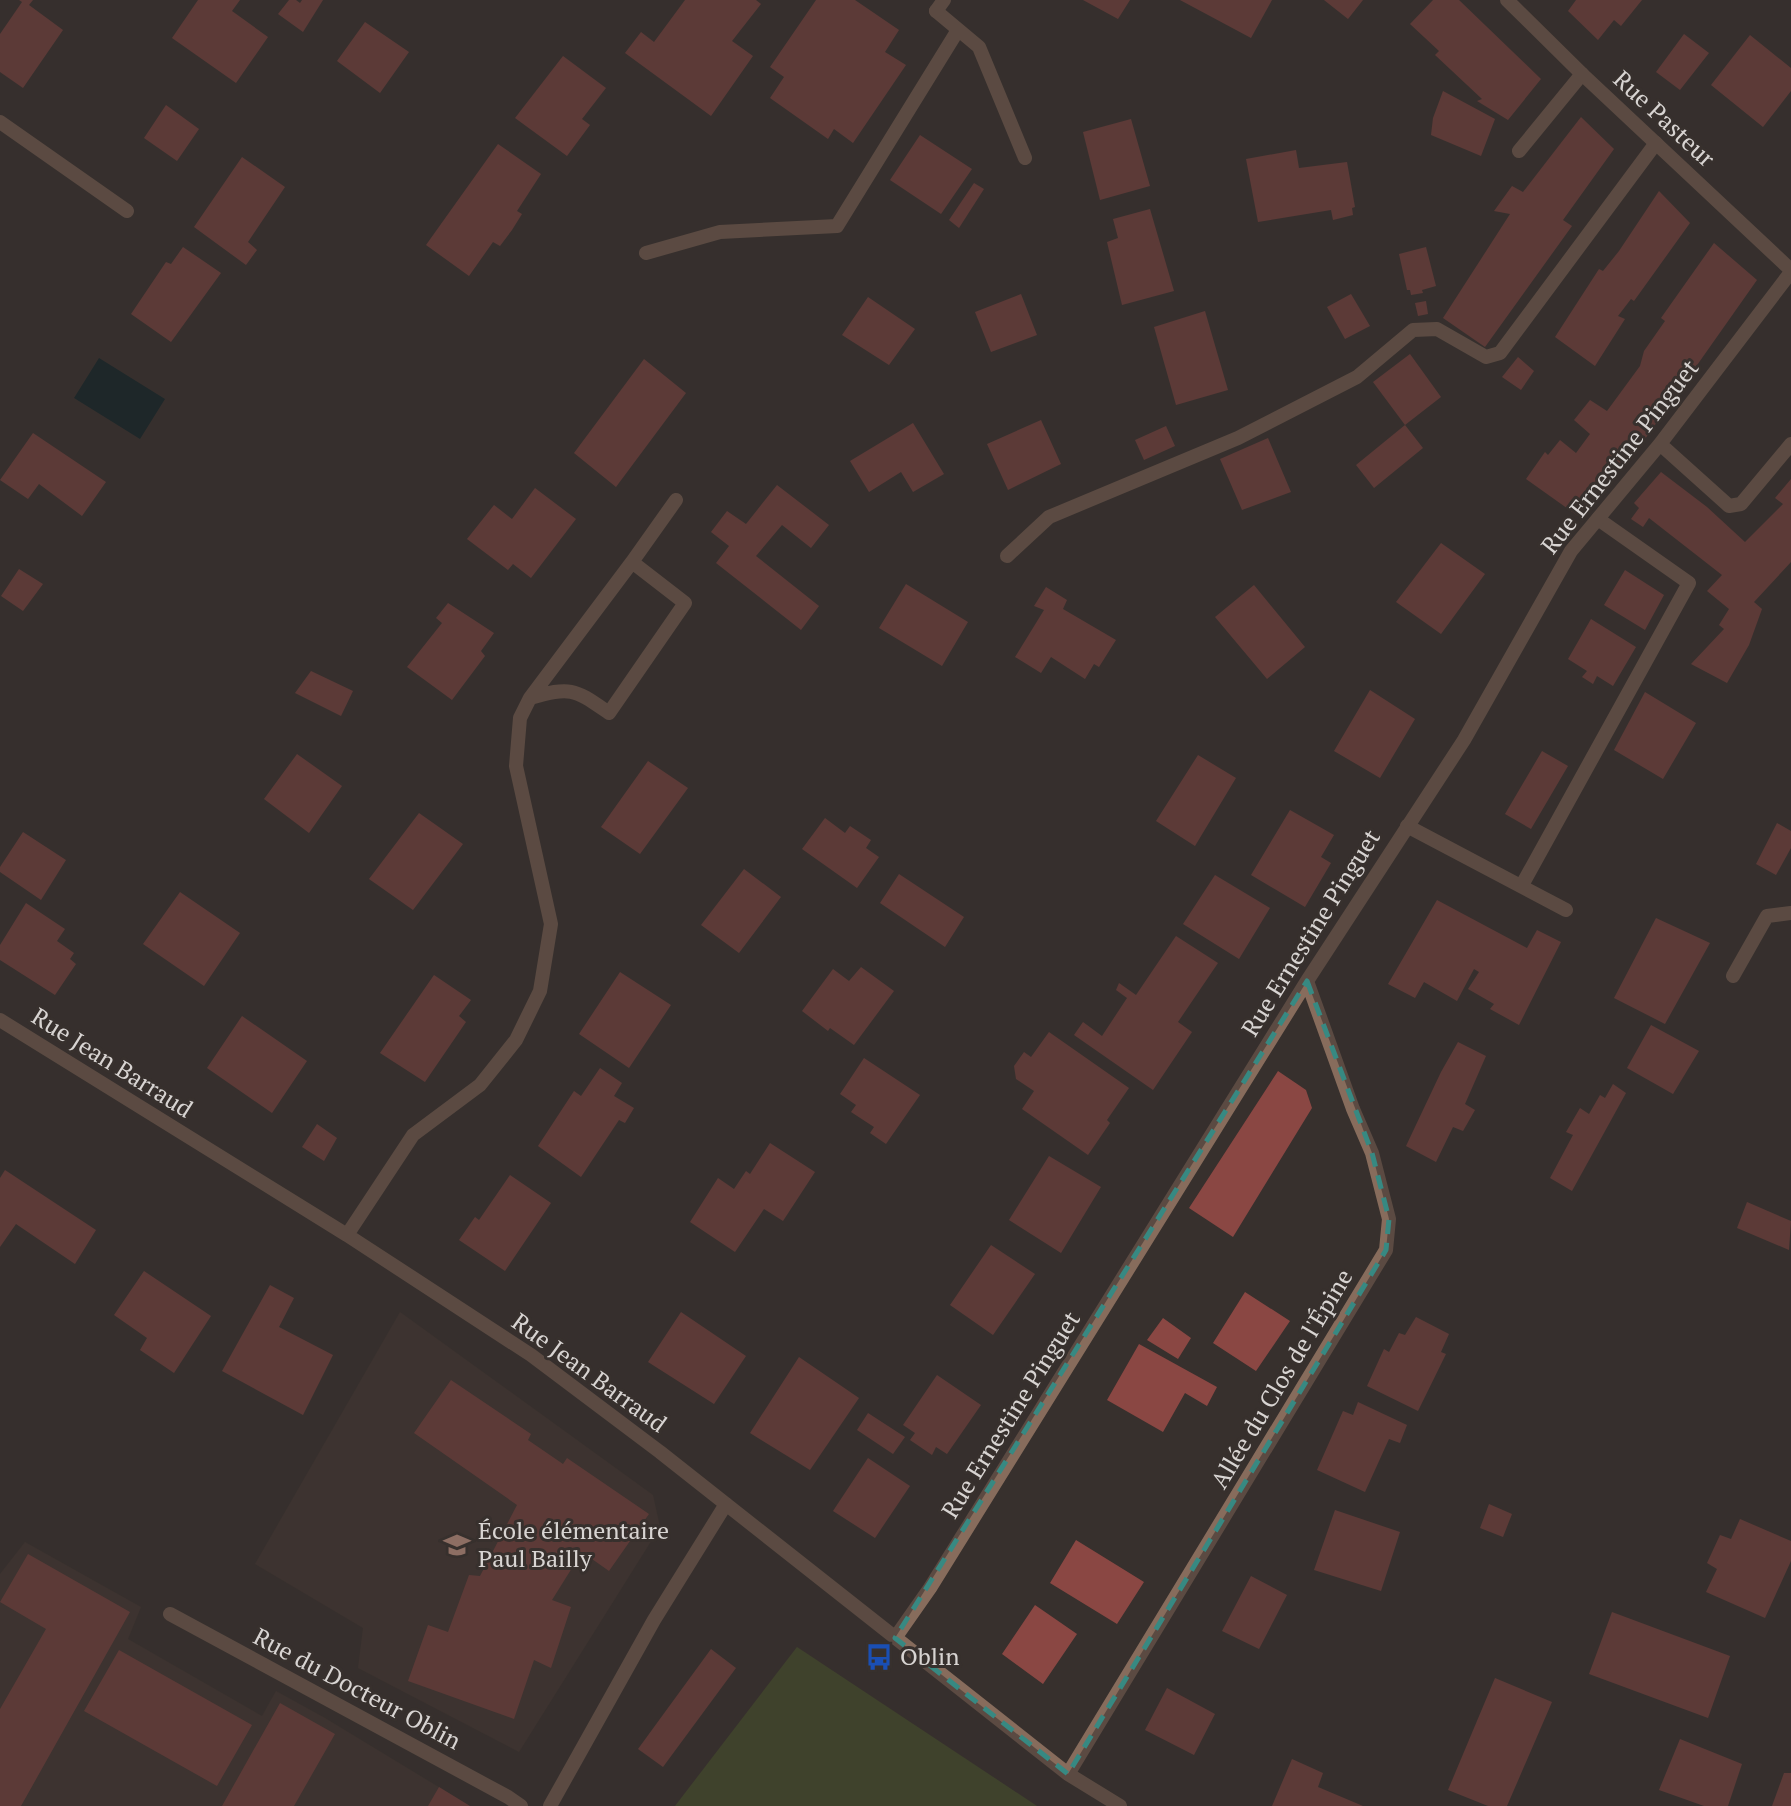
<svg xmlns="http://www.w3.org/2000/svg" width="1791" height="1806" viewBox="0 0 1791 1806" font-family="'PT Serif',serif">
<rect width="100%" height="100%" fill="#37302d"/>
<path fill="#453833" d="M400,1312l253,183 7,32 -141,225 -161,-84 5,-40 -108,-64z
M25,1542l116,65 -13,32 134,77 14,-25 49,27 145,88h-470v-232z"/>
<path fill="#4a5a2c" d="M797,1647l240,159h-362z"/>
<path fill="#011e25" d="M99,358l66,41 -25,40 -66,-41z"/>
<path fill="#8a4743" d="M19,0h14l-4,5 34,25 -40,58 -23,-16v-38l22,-32z
M198,0h42l-8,11 36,26 -32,46 -64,-45z
M289,0h7l4,3 2,-3h21l-20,32 -25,-18z
M685,0h71l5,4 -29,37 21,15 -42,60 -86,-63 16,-21 13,10z
M816,0h39l44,30 -14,22 21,13 -53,78 -19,-14 -6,10 -58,-41 14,-21 -14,-10z
M1083,0h47l-12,19z
M1180,0h92l-21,38z
M1324,0h39l-15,19z
M1433,0h26l82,79 -33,41 -31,-19 5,-2 -47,-44 4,-4 -29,-27z
M1576,0h66l-21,26 -7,-6 -16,20 -30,-29z
M365,22l44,30 -29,41 -43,-32z
M1684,34l25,19 -29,37 -24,-18z
M1750,35l41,33v23l-28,36 -52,-42z
M563,56l43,32 -24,31 8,6 -23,31 -52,-38z
M1443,91l52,28 -14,37 -50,-21 2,-17z
M166,105l33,24 -22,32 -33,-23z
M1581,117l33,32 -51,71 9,6 -87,121 -42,-29 67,-104 -16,-3 18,-25 11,6z
M1131,119l19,67 -50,14 -17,-68z
M920,135l52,34 -31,45 -51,-34z
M498,144l43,30 -24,37 5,3 -10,16 -12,16 -7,-4 -24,34 -43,-31z
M1296,150l3,18 48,-6 8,45 -3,1 1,7 -20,5 -2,-10 -73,12 -12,-63z
M242,157l43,30 -37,55 9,8 -11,15 -52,-38z
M974,183l10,6 -25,39 -10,-8z
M1659,191l31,32 -56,78 -3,-2 -13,17 7,3 -30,47 -40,-29 44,-68 4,2 16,-20z
M1150,209l24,82 -52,14 -15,-63 11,-4 -5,-19z
M1714,243l43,37 -112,159 -3,-3 -43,54 -4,-1 -17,27 -52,-37 19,-27 3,3 12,-15 16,13 14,-19 -16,-14 16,-20 17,11 33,-45 4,-15 21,-30 -4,-3z
M183,247l38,26 -50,69 -40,-28 35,-52 5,2z
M1426,247l10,39 -14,4 1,3 -12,2 -1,-5h-3l-8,-36z
M1021,294l16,41 -46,17 -16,-40z
M1351,294l19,32 -25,13 -18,-32z
M868,297l47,32 -26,36 -47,-30z
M1426,301l2,13 -10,2 -3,-13z
M1205,311l23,79 -52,15 -22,-78z
M1410,354l31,43 -36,28 -32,-43z
M1518,357l16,14 -13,19 -19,-13z
M644,359l42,34 -70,94 -42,-34z
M1041,420l20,44 -53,26 -21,-46z
M913,423l31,51 -31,18 -12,-20 -32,20 -19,-31z
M1405,425l18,23 -49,40 -18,-23z
M1166,426l9,20 -31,14 -9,-20z
M33,433l73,49 -24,34 -43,-32 -11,15 -28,-19z
M1268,438l23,54 -49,18 -22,-51z
M1661,472l46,35 38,35 38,-38 -8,-6 16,-19v83l-37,40 8,7 -13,36 -22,38 -36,-19 33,-35 -5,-4 10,-16 -22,-18 15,-16 -73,-57 -6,9 -12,-8 8,-11 -5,-5z
M777,485l52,40 -18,23 -29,-23 -26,31 63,50 -18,24 -85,-67 13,-17 -18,-14 16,-21 19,13z
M535,488l41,31 -45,59 -18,-14 -5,6 -41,-31 27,-34 18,14z
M1441,543l44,31 -44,60 -45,-32z
M19,569l24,15 -20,27 -22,-15z
M1625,570l39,25 -19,35 -41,-25z
M906,584l62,38 -26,44 -63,-38z
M1254,585l51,62 -38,32 -52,-62z
M1046,587l21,13 -4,9 53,31 -17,27 -5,-3 -9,15 -34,-22 -10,16 -26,-16 29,-47 -10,-4z
M448,603l46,30 -13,18 4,5 -33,44 -45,-33 35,-44 -6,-5z
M1591,619l45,28 -23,39 -16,-10 -4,8 -11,-7 5,-6 -19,-12z
M311,671l42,20 -12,25 -46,-23z
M1370,690l45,29 -35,59 -46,-27z
M1645,692l51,31 -33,56 -49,-29z
M1542,751l26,15 -37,63 -26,-15z
M297,754l45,32 -33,47 -45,-34z
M1198,755l38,23 -41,68 -39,-25z
M648,761l40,27 -48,66 -39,-27z
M1290,810l44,25 -13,22 10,6 -26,44 -54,-32z
M419,813l44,31 -50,66 -44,-31z
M825,818l20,15 5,-7 21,14 -5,8 13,9 -22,31 -55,-39z
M1777,823l14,8v17l-15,27 -20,-11z
M23,832l43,28 -25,40 -41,-28v-5z
M744,869l37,28 -42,56 -38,-28z
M899,874l65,43 -19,30 -65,-44z
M1215,875l55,33 -31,51 -56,-35z
M180,892l60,41 -36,53 -61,-42z
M1437,900l90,48 10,-18 24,12 -42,83 -29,-16 4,-5 -26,-15 11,-17 -5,-3 -17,32 -33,-19 -9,16 -27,-14z
M26,903l39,26 -8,12 17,12 -4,6 6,5 -21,31 -55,-35v-15z
M1656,918l54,25 -45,81 -51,-26z
M1176,936l42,27 -40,59 14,10 -39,58 -79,-55 9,-13 19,14 25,-38 -11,-8 3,-7 17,12z
M861,967l33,24 -40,54 -24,-17 -2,3 -26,-20 31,-42 16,12z
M620,972l51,33 -42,63 -50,-34z
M434,975l37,25 -12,16 7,6 -41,60 -45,-29z
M242,1016l65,45 -35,52 -65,-45z
M1651,1025l48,26 -26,43 -46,-26z
M1049,1032l80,56 -22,32 3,3 -22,32 -66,-46 12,-18 -18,-12 -2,-13 10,-14 7,5z
M1458,1042l28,14 -21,48 10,6 -12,21 -10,-4 -17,35 -30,-16 35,-74z
M864,1058l56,37 -34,49 -16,-11 4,-6 -23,-15 5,-7 -16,-11z
M600,1068l22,15 -8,13 20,12 -9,15 -6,-3 -38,57 -43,-31 36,-55 7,5z
M1278,1071l28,19 6,18 -79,129 -44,-29z
M1613,1084l13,9 -54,98 -22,-13 23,-43 -7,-3 14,-24 9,6 11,-19 5,3z
M317,1124l20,14 -13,23 -22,-14z
M770,1143l45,29 -32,49 -19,-12 -29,43 -45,-30 28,-44 16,11 12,-18 4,3z
M1049,1156l52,31 -40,66 -52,-33z
M5,1170l91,60 -21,34 -59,-40 -16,23v-69z
M510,1175l41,28 -46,68 -46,-31 16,-23 4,3z
M1747,1202l44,19 -2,29 -52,-22z
M991,1245l44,29 -42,61 -43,-30z
M144,1271l67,45 -37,57 -34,-23 7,-12 -33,-23z
M270,1285l24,13 -15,29 54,28 -30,60 -81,-44z
M1245,1292l45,29 -34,50 -43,-28z
M681,1312l65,44 -32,48 -66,-42z
M1416,1317l33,17 -8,18 5,2 -28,57 -51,-25 17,-37 5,3 10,-19 6,2z
M1163,1318l28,20 -13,21 -31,-19z
M1139,1344l78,43 -10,19 -22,-13 -22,39 -56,-32z
M799,1357l60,41 -49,72 -60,-37z
M937,1375l44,30 -34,49 -11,-7 -4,8 -22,-15 5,-7 -12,-8z
M451,1380l80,54 -3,6 35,24 4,-6 82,56 -40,57 -27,-19 -30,48 19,7 -20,61 -17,-8 -20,59 -106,-38 20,-56 20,7 21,-57 11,1 37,-71 -103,-72z
M1358,1402l49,23 -7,18 -11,-4 -24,53 -48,-22 26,-59 10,4z
M868,1413l37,24 -12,17 -36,-24z
M868,1458l42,28 -35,52 -42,-27z
M1489,1504l23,10 -9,23 -23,-9z
M1335,1510l65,22 -19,59 -67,-21z
M1740,1519l51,22v20l-26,57 -59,-26 11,-23 -10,-6 13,-28 11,4z
M1076,1540l68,42 -27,42 -67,-41z
M28,1554l102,58 -109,194h-21v-97l46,-80 -46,-27z
M1251,1576l36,19 -28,54 -37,-18z
M1035,1605l42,29 -34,50 -41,-30z
M1612,1612l118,44 -22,62 -119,-44z
M711,1649l25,19 -73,99 -25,-18z
M119,1650l133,75 -35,61 -133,-75z
M1495,1678l57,24 -45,104h-19l-40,-16z
M1167,1688l48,26 -21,41 -49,-25z
M280,1703l55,31 -41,72h-72z
M1680,1739l62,25 -14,42h-24l-45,-16z
M1292,1759l31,14 -5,14 45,19h-91z
M1784,1773h7v33h-19z
M439,1787l31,19h-42z"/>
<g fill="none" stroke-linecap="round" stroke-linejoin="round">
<path stroke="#876c5c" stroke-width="14" d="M936,11l43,36 46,111
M0,122l127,89
M1519,151l63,-77
M646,253l74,-21 117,-6 121,-196
M1007,556l42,-39 189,-79 119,-61 56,-47 24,-1 49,28 14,-4 156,-210
M1407,826l159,84
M1522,885l167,-302 -91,-64
M1733,976l34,-60 24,-3"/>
<path stroke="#876c5c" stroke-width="14" d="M936,11l8,-11
M1660,444l69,62 12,-2 50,-60
M632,562l44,-62
M0,1020l347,215 184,120 129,97 408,322 52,32
M347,1235l66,-100 67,-50 36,-45 24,-49 11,-67 -35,-158 4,-48 10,-20 102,-136 53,41 -76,110c-35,-24 -37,-27 -79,-15
M170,1614l338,183 13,9
M895,1638l35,-50 377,-607 157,-241 107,-189 89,-107 131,-172
M1068,1774l318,-524 3,-31 -17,-66 -19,-44 -46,-128
M550,1806l104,-186 72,-116"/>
<path stroke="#876c5c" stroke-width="14" d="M1507,0l75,74 209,196"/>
</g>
<path d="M0 0H1791V1806H0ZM1307,981l65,172 17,66 -3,31 -318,524 -173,-136z" fill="#37302d" fill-opacity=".55" fill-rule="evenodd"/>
<path fill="none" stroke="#378982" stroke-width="5" stroke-dasharray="14 9" stroke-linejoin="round" d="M1307,981l65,172 17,66 -3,31 -318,524 -173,-136z"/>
<defs>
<symbol id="school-bare" viewBox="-9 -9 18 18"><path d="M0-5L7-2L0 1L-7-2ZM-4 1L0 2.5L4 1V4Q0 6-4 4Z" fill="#8d6e63" stroke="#37302d" stroke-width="2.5" paint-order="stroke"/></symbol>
<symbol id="bus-bare" viewBox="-9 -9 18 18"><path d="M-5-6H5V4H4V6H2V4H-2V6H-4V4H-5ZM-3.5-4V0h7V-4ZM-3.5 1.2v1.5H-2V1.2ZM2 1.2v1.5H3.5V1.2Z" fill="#1a4fb4" stroke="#37302d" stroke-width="2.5" paint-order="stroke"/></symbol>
</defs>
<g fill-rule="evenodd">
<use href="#school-bare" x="438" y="1526" width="38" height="38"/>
<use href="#bus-bare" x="860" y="1638" width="38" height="38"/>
</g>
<g text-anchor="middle" stroke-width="6" stroke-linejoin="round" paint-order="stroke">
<g font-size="24" fill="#d8d4d2" stroke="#37302d">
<text transform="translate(1664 119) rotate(43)" y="8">Rue Pasteur</text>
<text transform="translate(1620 457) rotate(-52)" y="8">Rue Ernestine Pinguet</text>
<text transform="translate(1311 933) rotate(-58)" y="8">Rue Ernestine Pinguet</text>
<text transform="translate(112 1063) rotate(32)" y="8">Rue Jean Barraud</text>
<text transform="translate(589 1373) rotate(36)" y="8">Rue Jean Barraud</text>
<text transform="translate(1282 1379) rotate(-59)" y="8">Allée du Clos de l'Épine</text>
<text transform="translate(1011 1415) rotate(-58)" y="8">Rue Ernestine Pinguet</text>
<text transform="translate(357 1689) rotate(28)" y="8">Rue du Docteur Oblin</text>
</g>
<g font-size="24" fill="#d8d4d2" stroke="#37302d" text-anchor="start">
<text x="478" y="1539">École élémentaire<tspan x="478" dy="28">Paul Bailly</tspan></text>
<text x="900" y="1665">Oblin</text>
</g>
</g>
</svg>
